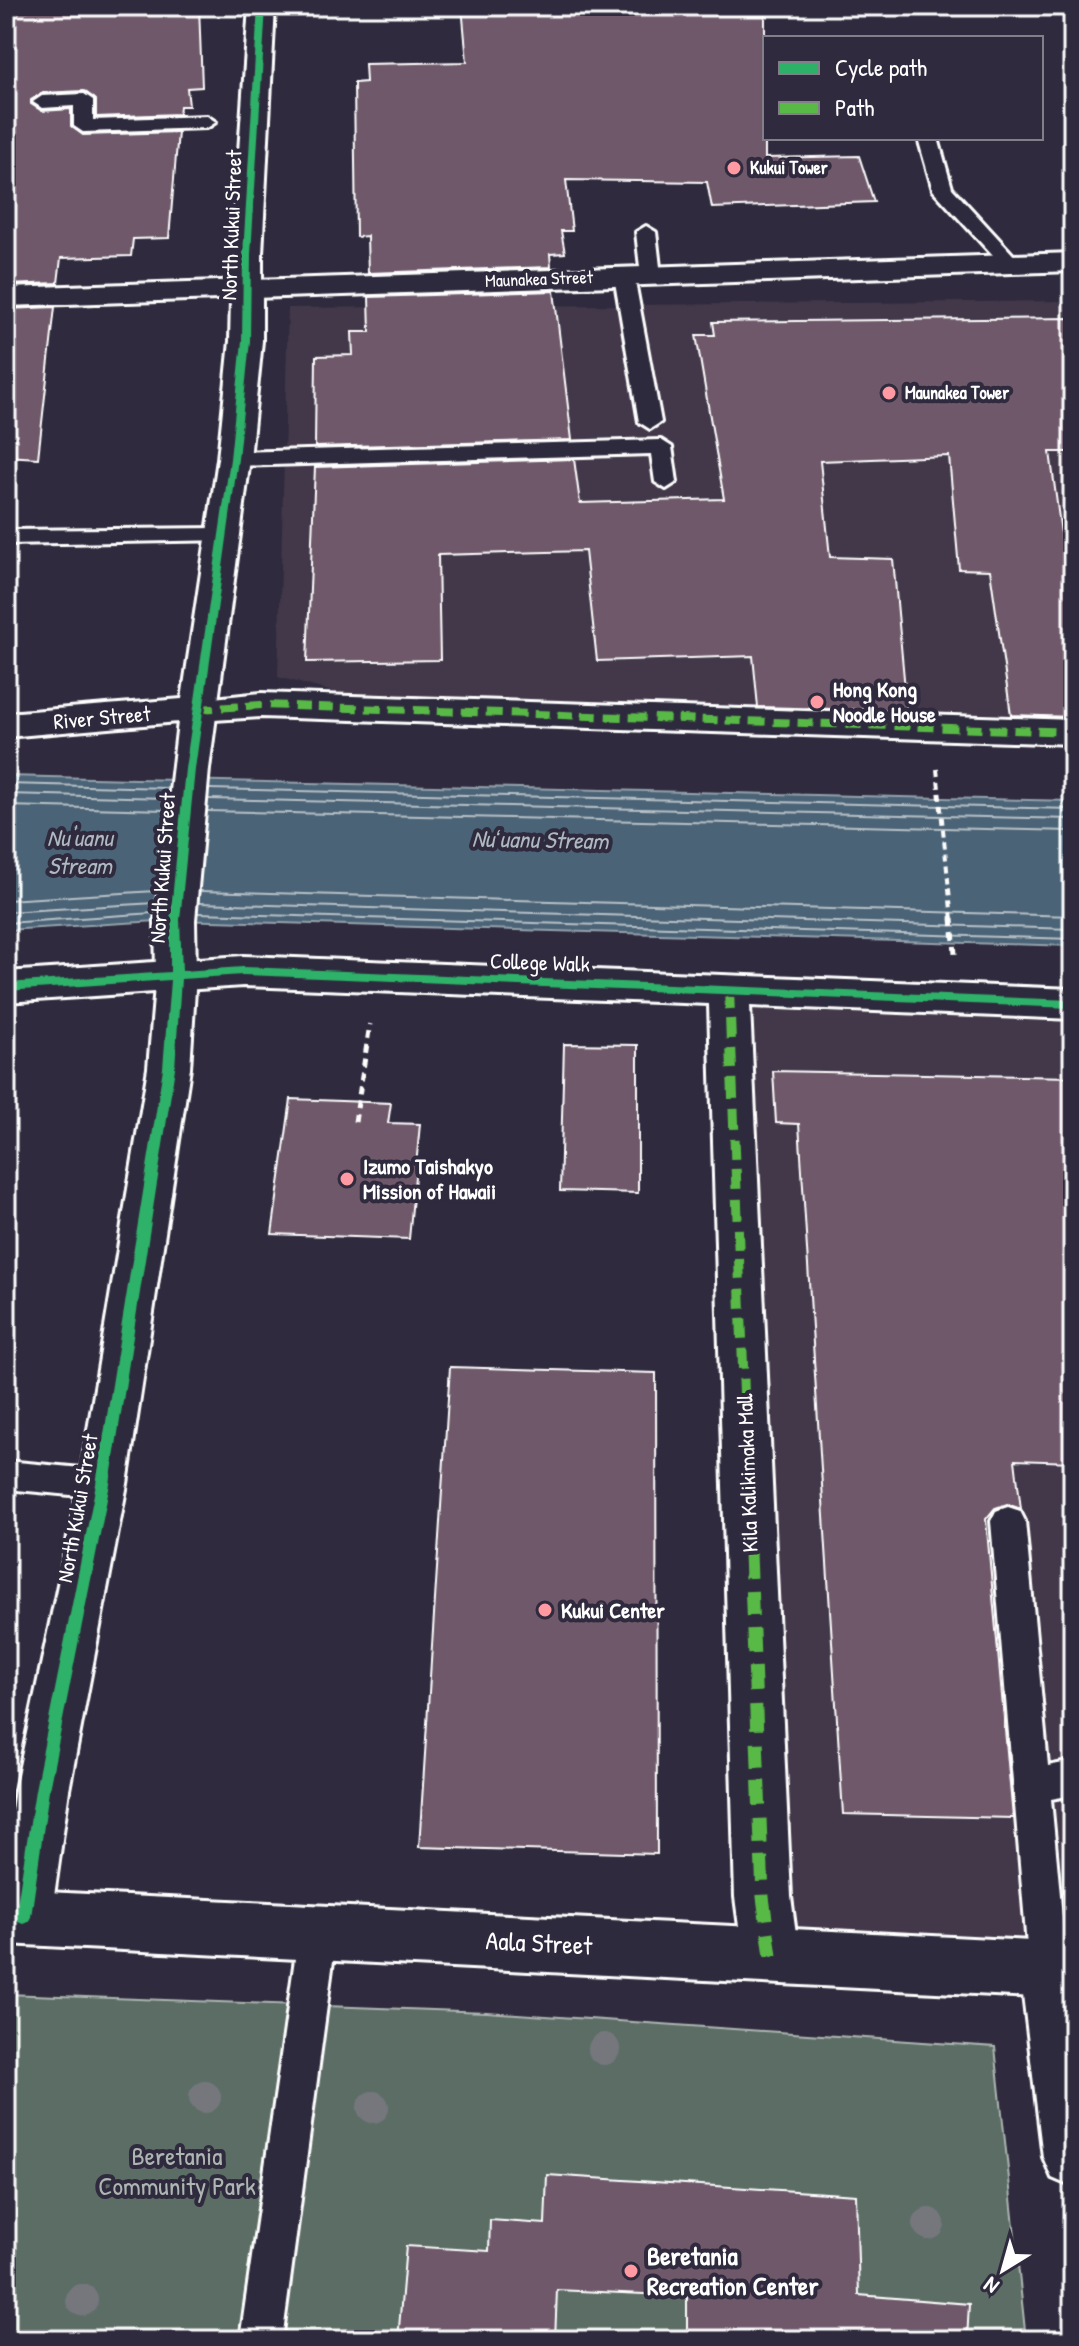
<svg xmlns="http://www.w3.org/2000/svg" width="1079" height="2346" viewBox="0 0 1079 2346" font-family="'Patrick Hand',sans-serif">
<rect width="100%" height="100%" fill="#2f2a3d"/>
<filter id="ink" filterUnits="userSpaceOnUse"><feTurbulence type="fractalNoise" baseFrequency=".0125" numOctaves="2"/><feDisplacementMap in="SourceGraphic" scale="16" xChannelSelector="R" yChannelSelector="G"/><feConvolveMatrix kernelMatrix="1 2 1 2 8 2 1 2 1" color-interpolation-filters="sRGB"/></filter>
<g filter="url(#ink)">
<path fill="#42384a" d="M1073,301v415l-729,-21 -66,-18 10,-369z
M729,989l344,16v967l-302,-16z"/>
<path fill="#5b6d65" stroke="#adb6b2" stroke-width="2" d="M6,1994l481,18 508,35 31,293h-1020z"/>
<path fill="#4c6476" stroke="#94a2ad" stroke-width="2" d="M6,776l1067,25v145l-898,-26 -169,10z"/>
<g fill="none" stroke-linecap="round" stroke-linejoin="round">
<path stroke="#b7c1c8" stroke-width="2" d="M6,784l162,4
M209,789l864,20
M6,794l161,4
M208,799l865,20
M6,806l160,4
M207,811l866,20
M200,891l873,25
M6,900l150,-9
M199,903l874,26
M6,912l149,-9
M198,913l875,26
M6,923l148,-10"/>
</g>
<path fill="#6e586a" stroke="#fff" stroke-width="2" d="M37,6h162l3,81 -15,1 2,18h-9l-1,8 -83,3v-17l-12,-9 -42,2 -11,7v4l11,7 29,-2v17l12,9 95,-3 -9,106 -36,1 -2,17 -70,2 -3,25 -52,2v-276z
M462,6h303v152l94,-2 15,46 -162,6 -5,-26 -141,-2 6,51h-11l4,22 -15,1 1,13 -183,6 -1,-37 -11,1 -2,-154 12,-1 -1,-18 102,-2z
M554,291l18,149 -257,7 1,-91 37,-1 -1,-23h18l-1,-35z
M55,307l-17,151 -32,-2v-147z
M1073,318v134h-23l19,140h4v125l-62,-2 -21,-145 -31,-1 -10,-113 -129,5 10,96 63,2 14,152 -149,-4 -5,-51 -156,5 -12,-110 -147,4 2,105 -133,2 8,-195 259,-8 6,44 144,-4 -28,-164h19l-2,-13z
M564,1044l74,1v148l-78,-2z
M773,1071l300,6v385l-58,-2 6,49 -14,-5 -12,4 -9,11 27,299 -170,-4 -44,-690 -23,-1z
M291,1099l100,4 -3,20 32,1 -11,115 -137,-5z
M450,1367l206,6 1,481 -238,-7z
M547,2175l309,20 3,100 110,9 -2,36h-280v-44l-130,-6 -2,50h-157l8,-94 83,5 1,-31 55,4z"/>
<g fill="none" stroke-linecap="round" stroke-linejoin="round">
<defs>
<path id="service" d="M84,94l9,6v20l114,-4 9,6 -9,6 -124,4 -9,-6v-20l-32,2 -9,-6 9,-6z
M918,138h20l14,50 66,72 3,4 -3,4h-14l-71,-78z
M646,226l10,6 5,44 -10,6 -10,-6 -5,-44z
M624,270l10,6 27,146 -11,7 -11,-7 -25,-146z
M661,440l11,7 5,35 -11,7 -11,-7 -4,-28 -417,12 -11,-7 11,-7z
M223,528l8,2 4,5 -4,5 -225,4v-14z
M6,1461l97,9 12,4 5,10 -5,10 -12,4 -97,-9z
M1008,1507l12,4 5,10 23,245 25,-5v34l-22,4 16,171 -5,13 -14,6 -14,-6 -5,-13 -38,-449 5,-10z
M318,1913l13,5 6,13 -55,409h-42l59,-409 6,-13z"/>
<path id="pedestrian" d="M261,693l812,27v24l-812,-27 -63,4 -13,-4 -5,-8 5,-8z
M243,956l830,33v30l-323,-13 41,891 8,59 -8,19 -20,8 -20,-8 -8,-19 -8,-59 -26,-893 -466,-18 -237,16v-30z"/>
<path id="minor" d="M249,6h26l-13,248v87l-12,118 -41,310 -14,151 1,54 -6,94 -63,416 -58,306 -18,127 -8,19 -20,8 -17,-7v-88l9,-59 64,-306 69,-416 8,-94 -1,-54 23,-198 -172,15v-24l176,-14 36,-240 12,-118 2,-87z
M1048,1942l20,8 5,12v225l-21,-9 -9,-21 -23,-187 8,-20z"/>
<path id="tertiary" d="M1073,253v18l-1067,35v-18z
M6,1890l1067,53v56l-1067,-55z"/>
</defs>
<use href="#service" stroke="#fff" stroke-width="6"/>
<use href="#pedestrian" stroke="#fff" stroke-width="6"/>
<use href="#minor" stroke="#fff" stroke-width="6"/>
<use href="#tertiary" stroke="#fff" stroke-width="6"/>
<path stroke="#fff" stroke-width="3" stroke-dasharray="5 4" stroke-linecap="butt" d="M6,12l63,-6"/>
<path stroke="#fff" stroke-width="4" stroke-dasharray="7 5" stroke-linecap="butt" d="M937,769l15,151"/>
<path stroke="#fff" stroke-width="5" stroke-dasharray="8 6" stroke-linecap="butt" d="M952,918l3,36
M355,1122l15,-98"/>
<use href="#service" fill="#2f2a3d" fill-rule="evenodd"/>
<use href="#pedestrian" fill="#2f2a3d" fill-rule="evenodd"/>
<use href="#minor" fill="#2f2a3d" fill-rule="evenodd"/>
<use href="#tertiary" fill="#2f2a3d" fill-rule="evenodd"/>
<path stroke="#58b947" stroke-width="8" stroke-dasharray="16 8" stroke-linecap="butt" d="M198,709l63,-4 812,27"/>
<path stroke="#58b947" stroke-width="10" stroke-dasharray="20 10" stroke-linecap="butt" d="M729,989l21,566"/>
<path stroke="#58b947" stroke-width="13" stroke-dasharray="25 13" stroke-linecap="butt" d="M750,1553l13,344 8,59"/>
<defs>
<path id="cycleway" d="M258,6h8l-15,248 -1,87 -12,118 -43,310 -15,151 2,51 61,-4 830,33v8l-830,-33 -62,4 -6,89 -65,416 -61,306 -18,127 -3,5 -5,2 -5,-2 -3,-5 20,-127 61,-306 67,-416 7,-88 -164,11v-8l164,-11v-52l15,-151 45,-310 12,-118 1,-87z"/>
</defs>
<use href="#cycleway" stroke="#2f2a3d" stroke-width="5"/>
<use href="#cycleway" fill="#2db169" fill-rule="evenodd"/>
</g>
<g fill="#74777d">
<circle cx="604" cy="2049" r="16"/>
<circle cx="205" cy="2097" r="16"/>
<circle cx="373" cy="2107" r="16"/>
<circle cx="929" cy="2224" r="16"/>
<circle cx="82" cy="2300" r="16"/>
</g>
</g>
<g fill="#ff9aa2" stroke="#2f2a3d" stroke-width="3">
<circle cx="734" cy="168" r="8"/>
<circle cx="889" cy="393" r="8"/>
<circle cx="817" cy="702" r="8"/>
<circle cx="347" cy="1179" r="8"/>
<circle cx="545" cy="1610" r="8"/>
<circle cx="631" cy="2271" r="8"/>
</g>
<g text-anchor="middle" stroke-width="8" stroke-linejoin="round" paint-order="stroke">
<g font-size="18" font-weight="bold" fill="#fff" stroke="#2f2a3d" text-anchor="start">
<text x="750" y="174">Kukui Tower</text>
<text x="905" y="399">Maunakea Tower</text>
</g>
<g font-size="18" fill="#fff" stroke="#2f2a3d">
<text transform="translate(539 279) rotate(-2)" y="6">Maunakea Street</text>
</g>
<g font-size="22" fill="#fff" stroke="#2f2a3d">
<text transform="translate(231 225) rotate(-88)" y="8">North Kukui Street</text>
<text transform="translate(102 717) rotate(-5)" y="8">River Street</text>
<text transform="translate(162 868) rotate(-86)" y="8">North Kukui Street</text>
<text transform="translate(540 962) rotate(2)" y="8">College Walk</text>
<text transform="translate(747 1473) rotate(-92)" y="8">Kila Kalikimaka Mall</text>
<text transform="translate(77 1508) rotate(-80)" y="8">North Kukui Street</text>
</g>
<g font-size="22" font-weight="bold" fill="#fff" stroke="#2f2a3d" text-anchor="start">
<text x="833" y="697">Hong Kong<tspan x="833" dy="25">Noodle House</tspan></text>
<text x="363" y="1174">Izumo Taishakyo<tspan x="363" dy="25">Mission of Hawaii</tspan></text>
<text x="561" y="1618">Kukui Center</text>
</g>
<g font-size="24" font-style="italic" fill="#aeb9c1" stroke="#2f2a3d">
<text x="80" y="846">Nu'uanu<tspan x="80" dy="28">Stream</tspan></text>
<text transform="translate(540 840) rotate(1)" y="8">Nuʻuanu Stream</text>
</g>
<g font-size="26" fill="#fff" stroke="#2f2a3d">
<text transform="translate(539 1943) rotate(3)" y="9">Aala Street</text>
</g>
<g font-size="26" fill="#adb6b2" stroke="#2f2a3d">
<text x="177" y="2165">Beretania<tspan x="177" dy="30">Community Park</tspan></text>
</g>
<g font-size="26" font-weight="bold" fill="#fff" stroke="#2f2a3d" text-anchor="start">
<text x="647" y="2265">Beretania<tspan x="647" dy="30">Recreation Center</tspan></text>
</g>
</g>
<rect width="1079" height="2346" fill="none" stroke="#2f2a3d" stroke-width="32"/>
<rect x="16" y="16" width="1047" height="2314" fill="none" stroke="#fff" stroke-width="3" filter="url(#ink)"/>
<rect x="763" y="36" width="280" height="104" fill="#2f2a3d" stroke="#827f8b" stroke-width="2"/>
<rect x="779" y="62" width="40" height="12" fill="#2db169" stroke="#827f8b" stroke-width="2"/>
<text x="835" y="76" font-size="24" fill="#ffffff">Cycle path</text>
<rect x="779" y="102" width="40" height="12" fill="#58b947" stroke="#827f8b" stroke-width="2"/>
<text x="835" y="116" font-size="24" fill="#ffffff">Path</text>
<g transform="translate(1003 2270) rotate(217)" stroke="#2f2a3d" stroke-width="6" paint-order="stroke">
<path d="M0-6L14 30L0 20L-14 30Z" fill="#ffffff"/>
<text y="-12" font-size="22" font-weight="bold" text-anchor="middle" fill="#ffffff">N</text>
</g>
</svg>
